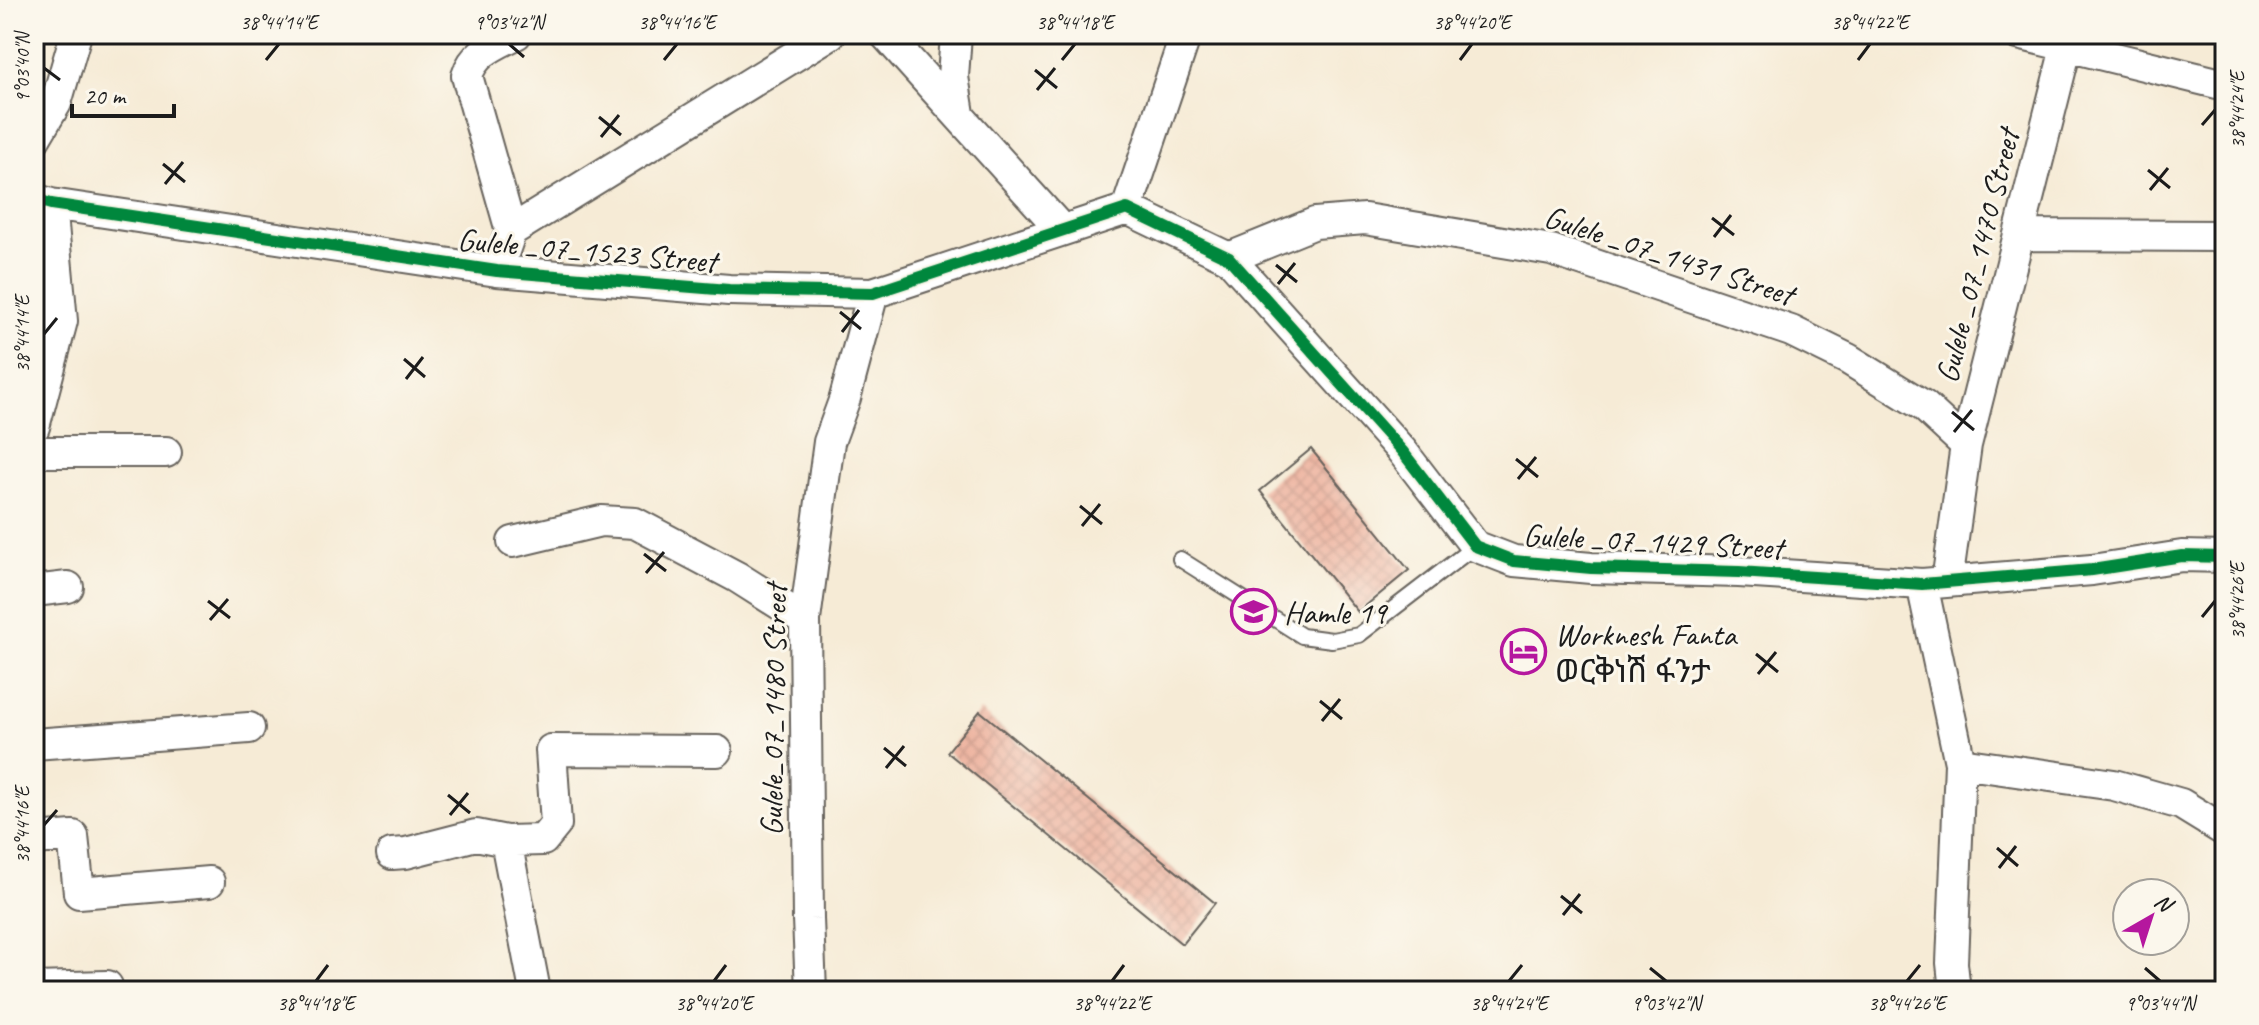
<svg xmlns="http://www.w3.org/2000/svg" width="2259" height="1025" viewBox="0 0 2259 1025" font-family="Caveat,'Noto Sans Ethiopic',sans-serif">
<defs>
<pattern id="building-cross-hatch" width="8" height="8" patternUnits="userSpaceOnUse" patternTransform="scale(2)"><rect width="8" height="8" fill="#edb09c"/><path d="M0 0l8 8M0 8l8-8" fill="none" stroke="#cb9786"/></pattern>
</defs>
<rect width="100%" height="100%" fill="#fbf7ec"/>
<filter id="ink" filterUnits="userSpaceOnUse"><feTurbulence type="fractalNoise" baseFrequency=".0125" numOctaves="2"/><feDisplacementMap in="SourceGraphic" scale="16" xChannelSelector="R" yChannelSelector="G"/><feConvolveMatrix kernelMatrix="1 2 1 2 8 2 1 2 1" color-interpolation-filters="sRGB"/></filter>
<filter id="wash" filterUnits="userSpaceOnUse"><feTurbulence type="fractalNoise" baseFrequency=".006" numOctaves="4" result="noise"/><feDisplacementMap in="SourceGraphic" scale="32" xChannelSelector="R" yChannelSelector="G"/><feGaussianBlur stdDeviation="1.8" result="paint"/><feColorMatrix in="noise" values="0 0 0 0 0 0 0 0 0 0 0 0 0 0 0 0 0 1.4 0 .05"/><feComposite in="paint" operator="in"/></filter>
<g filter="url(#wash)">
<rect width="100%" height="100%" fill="#f6ebd6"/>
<g id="blocks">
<path fill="url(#building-cross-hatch)" d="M1311,449l98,121 -51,42 -98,-121z
M980,711l235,192 -33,41 -235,-192z"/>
</g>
</g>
<g filter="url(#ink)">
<use href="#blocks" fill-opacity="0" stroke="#68645d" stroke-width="2"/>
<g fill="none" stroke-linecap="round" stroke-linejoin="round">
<defs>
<path id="lane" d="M1180,559l122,77 30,4 27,-5 116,-89"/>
<path id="street" d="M885,34l176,195
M956,34l-3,43 6,37
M2018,34l207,51
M34,140l22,-37 20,-69
M34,199l17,5 446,67 232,19 144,3 254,-84
M1127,209l102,49 173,193 73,95 39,15 77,7 148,4 183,12 170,-14 90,-14 43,1
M1127,209l59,-175
M511,231l-44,-155c7,-24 28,-31 49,-42
M2019,235l206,1
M1229,258l86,-35 50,-4 186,31 240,81 57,28 76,47 42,39
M497,271l14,-40 319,-197
M34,427l28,-106 -11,-117
M34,452h132
M513,542l88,-21 34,2 102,54 68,43
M1947,582l19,-137 101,-401
M1922,584l38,179 -8,200 3,28
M34,591l34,-4
M34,744l215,-16
M1960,763l154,22 67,19 44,27
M34,839l39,-3 6,57 130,-11
M506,841l37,-1 13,-16 -5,-74 166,1
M392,854l14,-1 70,-18 30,6 29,150
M34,988l73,-2
M811,991l-3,-72 -3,-299 24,-178 16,-44 28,-105"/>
</defs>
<use href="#lane" stroke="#68645d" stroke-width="18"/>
<use href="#street" stroke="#68645d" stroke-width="34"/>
<use href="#lane" stroke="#fff" stroke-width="14"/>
<use href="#street" stroke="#fff" stroke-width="30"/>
<defs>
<path id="cycleway" d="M34,199l17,5 446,67 232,19 144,3 254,-84 102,49 173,193 73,95 39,15 77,7 148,4 183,12 170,-14 90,-14 43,1"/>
</defs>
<use href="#cycleway" stroke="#fbf7ec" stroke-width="17"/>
<use href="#cycleway" stroke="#00873e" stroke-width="12"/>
</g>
</g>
<path fill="none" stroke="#1c1c1c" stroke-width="3" d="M509,44l15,13M266,60l13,-16M664,60l13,-16M1062,60l13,-16M1460,60l12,-16M1858,60l12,-16M44,68l16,12M1035,70l22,18M1037,90l18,-22M599,117l22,18M2202,125l13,-15M601,137l18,-22M163,164l22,18M2148,170l22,18M165,184l18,-22M2150,190l18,-22M1712,218l22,17M1714,237l17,-22M1276,265l21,17M1278,284l17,-21M840,312l21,17M842,332l17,-22M44,334l13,-16M404,359l21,18M406,379l17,-22M1952,412l22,18M1954,432l18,-22M1516,459l22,18M1518,479l18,-22M1080,506l22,18M1082,526l18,-22M644,554l22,17M646,573l18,-21M208,601l22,17M2202,617l13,-16M210,620l18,-21M1756,654l22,18M1758,674l18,-22M1320,701l22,18M1322,721l18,-22M884,748l22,18M886,768l18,-22M448,795l22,18M450,815l18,-22M44,825l13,-15M1997,848l21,18M1999,868l17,-22M1561,896l21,17M1563,915l17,-21M1650,968l16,13M2145,968l15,13M316,981l12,-16M714,981l12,-16M1112,981l12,-16M1509,981l13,-16M1907,981l13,-16"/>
<defs>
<symbol id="school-ring" viewBox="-11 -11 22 22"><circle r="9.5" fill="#fbf7ec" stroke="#b5179e" stroke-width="1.5"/><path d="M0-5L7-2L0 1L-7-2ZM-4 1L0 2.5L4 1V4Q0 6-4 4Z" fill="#b5179e"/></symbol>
<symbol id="hotel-ring" viewBox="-11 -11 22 22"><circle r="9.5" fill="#fbf7ec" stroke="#b5179e" stroke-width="1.5"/><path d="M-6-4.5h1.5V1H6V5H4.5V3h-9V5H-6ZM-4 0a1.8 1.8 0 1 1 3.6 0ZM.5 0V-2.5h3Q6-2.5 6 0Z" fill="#b5179e"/></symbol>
</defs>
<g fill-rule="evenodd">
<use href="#school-ring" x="1228" y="586" width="51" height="51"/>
<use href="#hotel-ring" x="1498" y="626" width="51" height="51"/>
</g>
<g text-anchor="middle" stroke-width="6" stroke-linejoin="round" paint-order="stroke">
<g font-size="32" fill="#1c1c1c" stroke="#fbf7ec">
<text transform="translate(587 250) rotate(5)" y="11">Gulele _07_1523 Street</text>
<text transform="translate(1669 255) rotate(18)" y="11">Gulele _07_1431 Street</text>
<text transform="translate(1977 256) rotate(-76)" y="11">Gulele _07_1470 Street</text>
<text transform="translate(1653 541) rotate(3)" y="11">Gulele _07_1429 Street</text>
<text transform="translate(773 710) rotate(-89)" y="11">Gulele_07_1480 Street</text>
</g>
<g font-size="32" fill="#1c1c1c" stroke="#fbf7ec" text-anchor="start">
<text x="1284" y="623">Hamle 19</text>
<text x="1555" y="645">Worknesh Fanta<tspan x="1555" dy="37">ወርቅነሽ ፋንታ</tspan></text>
</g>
</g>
<rect width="2259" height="1025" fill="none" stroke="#fbf7ec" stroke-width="88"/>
<g transform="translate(2151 917) rotate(39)"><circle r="38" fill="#fbf7ec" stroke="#a29f99" stroke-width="2"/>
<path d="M0-6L14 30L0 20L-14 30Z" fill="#b5179e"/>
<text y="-12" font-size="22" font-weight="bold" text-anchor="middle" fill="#1c1c1c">N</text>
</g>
<path d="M72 104v12h102v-12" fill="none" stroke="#1c1c1c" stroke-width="4"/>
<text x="84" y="104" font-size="24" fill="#1c1c1c" stroke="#fbf7ec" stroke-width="6" paint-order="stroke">20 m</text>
<rect x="44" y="44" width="2171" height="937" fill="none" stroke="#1c1c1c" stroke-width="3"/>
<g font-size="20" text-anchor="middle" fill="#1c1c1c">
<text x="279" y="29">38°44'14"E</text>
<text x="509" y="29">9°03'42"N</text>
<text x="677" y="29">38°44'16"E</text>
<text x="1075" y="29">38°44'18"E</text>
<text x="1472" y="29">38°44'20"E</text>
<text x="1870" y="29">38°44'22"E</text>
<text transform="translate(22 68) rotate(-90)" y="7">9°03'40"N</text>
<text transform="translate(2237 110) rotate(-90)" y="7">38°44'24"E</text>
<text transform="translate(22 334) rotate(-90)" y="7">38°44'14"E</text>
<text transform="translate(2237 601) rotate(-90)" y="7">38°44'26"E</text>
<text transform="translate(22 825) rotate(-90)" y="7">38°44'16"E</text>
<text x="316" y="1010">38°44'18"E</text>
<text x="714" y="1010">38°44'20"E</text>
<text x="1112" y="1010">38°44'22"E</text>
<text x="1509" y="1010">38°44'24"E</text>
<text x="1666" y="1010">9°03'42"N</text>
<text x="1907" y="1010">38°44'26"E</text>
<text x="2160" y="1010">9°03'44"N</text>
</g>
</svg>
